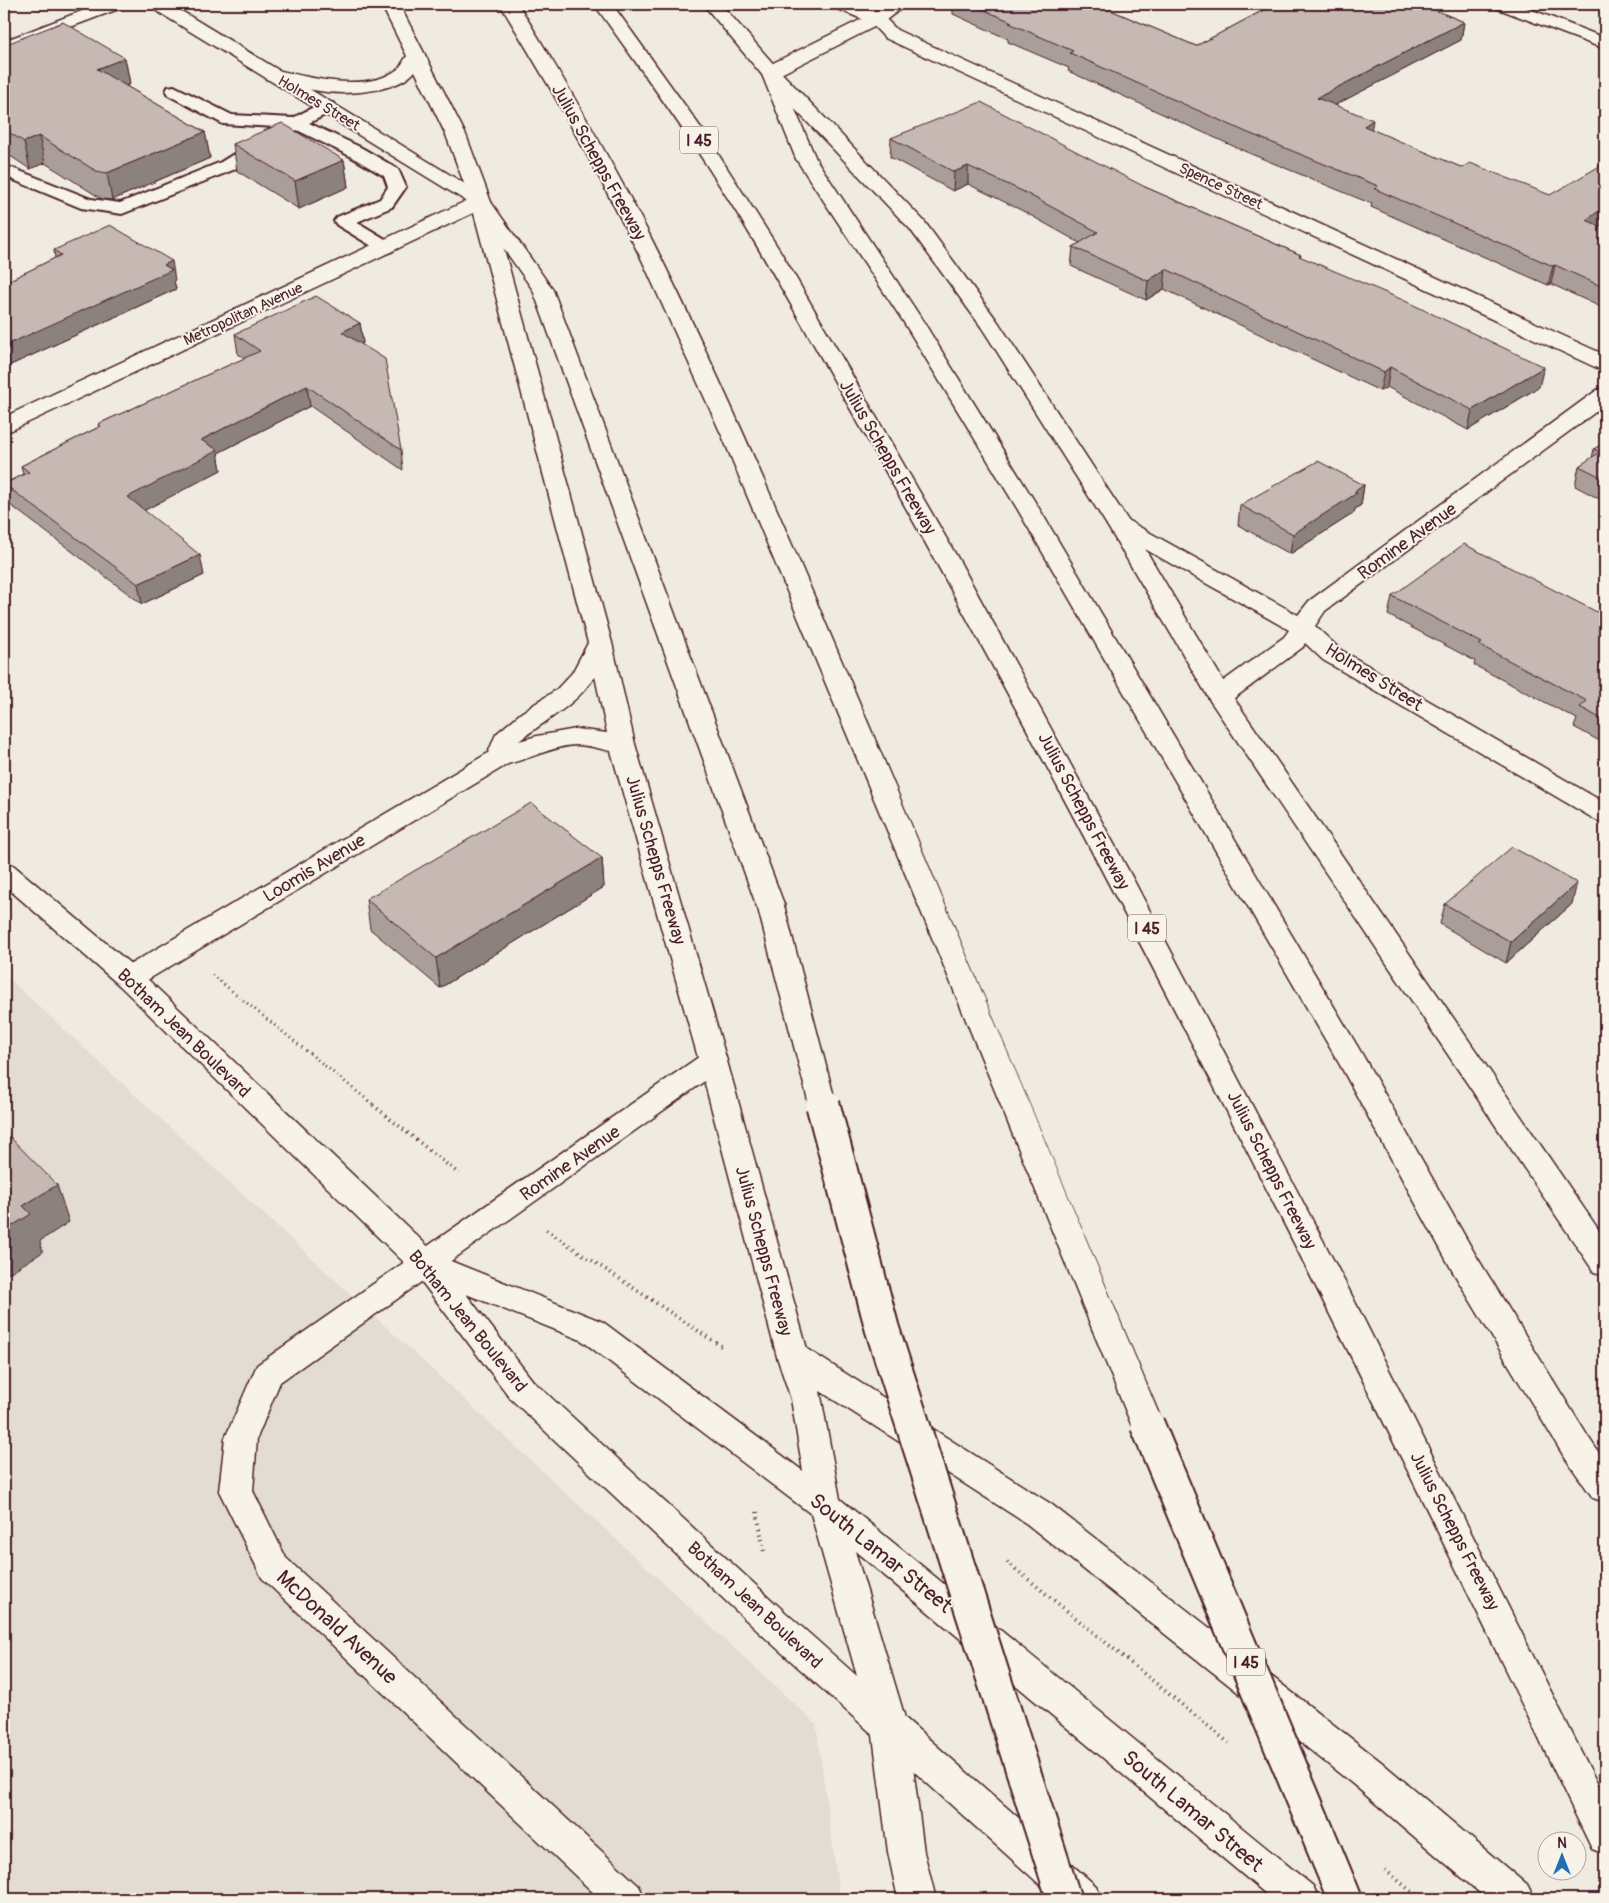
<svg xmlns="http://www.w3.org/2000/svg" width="1609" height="1903" viewBox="0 0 1609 1903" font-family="Pangolin,sans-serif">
<rect width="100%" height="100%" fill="#f0ebe0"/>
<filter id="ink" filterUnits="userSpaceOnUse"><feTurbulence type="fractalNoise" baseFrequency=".02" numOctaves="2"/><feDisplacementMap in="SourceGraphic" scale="10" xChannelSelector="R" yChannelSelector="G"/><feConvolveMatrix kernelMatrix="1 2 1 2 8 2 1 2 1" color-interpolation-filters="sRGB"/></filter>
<g filter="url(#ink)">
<path fill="#e3dcd2" d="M4,974l812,750 24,175h-836z"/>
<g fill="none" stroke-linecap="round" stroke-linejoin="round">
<defs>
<path id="service" d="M174,86l58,29 61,3 28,-15h12l3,4 -3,4 -24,12 53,25 36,21 8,18 -14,20 -35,15 35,21 3,4 -3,4 -6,2 -6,-2 -43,-26 -3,-4 3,-4 43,-18 8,-12 -4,-11 -34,-20 -53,-26 -64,40 -111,44 -41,-6 -77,-32v-9l3,-1 84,33 29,4 101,-41 56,-35 -54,-3 -55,-29 -2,-4 2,-4z"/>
<path id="minor" d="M100,4h24l-3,4 -117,44v-11z
M149,4h21l318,194 3,4 -3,4 -476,224 -8,2v-15l462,-216 -314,-193z
M1493,4h24l88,34v11l-109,-41z
M876,14l6,1 15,15 708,325v14l-8,-1 -712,-330 -18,-19 3,-4z
M1605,388v17l-280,206 -10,15 26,24 264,153v20l-9,-3 -273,-160 -18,-17 -2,4 -74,55 -9,2 -9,-2 -3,-6 3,-6 73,-53 5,-7 -178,-100 -4,-5 4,-5 8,-2 8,2 171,95 11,-14 288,-211z
M499,750l9,2 4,6 -4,6 -369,221 -10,3 -10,-3 -4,-7 4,-7 371,-219z
M713,1050l10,4 4,7 -4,7 -443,314 -23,56 -4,53 33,67 353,328 6,13h-45l-338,-321 -43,-87 6,-53 32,-73 446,-311z"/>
<path id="tertiary" d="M832,4h23l19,8 10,-8h23l-25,19 -105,53 -7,2 -7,-2 -2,-4 2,-4 99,-49 -27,-11z"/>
<path id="secondary" d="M381,4h18l67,131 25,67 121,441 23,101 92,317 80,288 244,155 329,257 148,125 6,13h-47l-133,-114 -327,-261 -207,-133 20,108 473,387 6,13h-47l-417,-348 50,167 191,168 6,13h-46l-295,-265 -250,-235 -96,-126 -296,-288 -115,-100v-23l9,3 126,106 299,285 165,66 200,149 -12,-72 -14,-42 -78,-296 -88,-310c-11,-2 -23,-6 -35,-6 -26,0 -65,25 -86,19l-4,-6 10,-24 25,-21 35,-23 16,-17 16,-30 -117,-441 -25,-67 -31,-64c-15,20 -65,24 -88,21 -20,-2 -41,-8 -61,-13l-2,-4 2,-4 7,-2c35,8 93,25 125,0 3,-3 6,-9 9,-13zM595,676l12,57 -31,-4 -39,7 -18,5c26,-21 58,-36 76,-65zM466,1294l115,46 230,174 46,162 -72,-64 -252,-231z
M703,4h18l56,64 147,153 74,101 133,203 100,169 374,545v36l-11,-3 -383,-570 -104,-177 -125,-197 -72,-99 -147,-153z"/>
<path id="motorway" d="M500,4h18c52,85 102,170 146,260 75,152 140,309 207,466 98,231 196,462 292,694l-5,10 -11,3 -11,-3 -5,-10 -183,-448 -225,-538 -81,-178 -45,-87 -47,-85z
M594,4h18l92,128 78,122 178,308 172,315 215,409 258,513v55l-13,-5c-172,-358 -349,-714 -536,-1065 -76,-143 -154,-285 -234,-425 -33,-58 -66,-117 -102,-173 -39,-62 -83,-122 -126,-182z
M770,66l7,2 2,4 37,87 107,162 117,189 322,544 113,200 112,181 18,27v40l-12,-4 -30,-43 -110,-183 -113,-207 -322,-555 -115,-189 -107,-162 -35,-87 2,-4z
M481,196l7,2 65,92 232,617 -4,7 -10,2 -10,-2 -4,-7 -224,-617 -62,-88 3,-4z
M890,1712l13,5 5,11 16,124 12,47h-38l-10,-47 -16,-124 5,-11z"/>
</defs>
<use href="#service" stroke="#4a1f2b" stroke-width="4"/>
<use href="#minor" stroke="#4a1f2b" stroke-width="3"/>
<use href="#tertiary" stroke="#4a1f2b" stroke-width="3"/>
<use href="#secondary" stroke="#4a1f2b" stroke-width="3"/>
<use href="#motorway" stroke="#4a1f2b" stroke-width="3"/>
<path stroke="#4a1f2b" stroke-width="3" stroke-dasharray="1 4" stroke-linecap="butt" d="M212,975l163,131"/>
<path stroke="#4a1f2b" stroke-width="4" stroke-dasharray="1 4.5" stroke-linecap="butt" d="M373,1105l86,69
M546,1230l178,118
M757,1512l7,40
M1007,1562l222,181
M1385,1870l36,29"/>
<use href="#service" fill="#f7f3e8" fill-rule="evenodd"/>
<use href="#minor" fill="#f7f3e8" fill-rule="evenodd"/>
<use href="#tertiary" fill="#f7f3e8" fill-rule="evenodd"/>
<use href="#secondary" fill="#f7f3e8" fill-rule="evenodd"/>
<use href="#motorway" fill="#f7f3e8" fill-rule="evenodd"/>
<defs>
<path id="motorway-bridge-far1" d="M771,907l52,199"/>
<path id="motorway-bridge" d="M823,1105l59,223 182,571
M1147,1424l198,475"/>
</defs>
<use href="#motorway-bridge-far1" stroke="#4a1f2b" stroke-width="29" stroke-linecap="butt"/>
<use href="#motorway-bridge" stroke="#4a1f2b" stroke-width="37" stroke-linecap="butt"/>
<use href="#motorway-bridge-far1" stroke="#f7f3e8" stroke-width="26"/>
<use href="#motorway-bridge" stroke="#f7f3e8" stroke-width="33"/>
</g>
<path fill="#aa9e9a" stroke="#4a1f2b" d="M953,4h143l100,42 77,-41 -3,-1h150l44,18 -3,18 -126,65 37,25 233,98v81l-54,-25 -3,1 -177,-78 1,-3 -128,-53 -176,-80 1,-3 -61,-26v-3l-55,-25z
M4,45l121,13 5,26 -4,2 79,46 5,26 -98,42 -10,-1 -57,-36 -15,6 -26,-17z
M891,138l254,49 156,68 -1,2 239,130 -71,43 -81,-43 -7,4 -216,-102 -18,11 -75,-34 2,-19 7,-4 -59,-33 -53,-26 -15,7 -63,-34z
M233,144l111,16 4,27 -49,22 -62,-38z
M54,250l121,30 -1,1 2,8 -172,79v-85l51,-25z
M360,323l3,20 -2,1 40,106 2,20 -93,-64 -92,47 3,17 -77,40 60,65 -62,29 -133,-100 -5,-20 19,-10 -2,-8 78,-39 -1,-3 147,-66 -7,-4 -3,-20z
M1605,442v60l-30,-16 4,-20 13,-8 2,-9z
M1364,485l-3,20 -6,4 -1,4 -64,41 -52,-29 2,-20z
M1392,596l205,16 8,-6v138l-31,-17 3,-8 -103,-54 1,-4 -87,-46z
M602,858l2,29 -164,101 -70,-59 -4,-30z
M1445,904h127l-66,59 -66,-39z"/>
<path fill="#8b817d" stroke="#4a1f2b" d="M1464,22l-3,18 -147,76 3,-18z
M125,58l5,26 -28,11 -5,-26z
M1373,120l-3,19 -6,-13z
M205,132l5,26 -98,42 -5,-27z
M39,136l6,27 -15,6 -6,-27z
M344,160l4,27 -49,22 -4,-28z
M968,166v18l-15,7 1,-19z
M1605,207v16l-23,16 4,-19z
M172,261l3,19 -1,1 2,8 -172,79v-22z
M1555,265l-4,19 -3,1 5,-19z
M1166,269l-2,20 -18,11 2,-19z
M360,323l3,20 -18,9 -3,-20z
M1390,367l-3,20 -7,4 4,-19z
M1544,367l-5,20 -71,43 4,-20z
M307,386l3,20 -92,47 3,17 -89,47 -4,-20 73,-57z
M1364,485l-3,20 -6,4 -1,4 -64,41 3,-20z
M200,555l4,20 -62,29 -4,-20z
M602,858l2,29 -164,101 -4,-30z
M1577,883l-5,21 -66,59 5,-21z
M57,1185l12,37 -29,19 3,11 -39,24v-45l19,-25z"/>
<path fill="#c6b8b3" stroke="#4a1f2b" d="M970,4h126l100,42 79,-42h145l44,18 -147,76 56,22 -9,6 99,42 7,-5 80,32 55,-32v44l-19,13 19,8v60l-50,-23 -2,1 -178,-77 3,-3 -132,-54 -176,-79 3,-2 -64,-28 3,-1z
M63,22l62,36 -28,11 108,63 -98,41 -11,-2 -57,-35 -15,6 -20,-13v-84z
M981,102l164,85 156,68 -2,1 104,44 141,67 -72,43 -82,-43 -6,5 -218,-103 -18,12 -75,-34 25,-15 -76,-41 -54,-25 -14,6 -63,-34z
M282,123l62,37 -49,21 -62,-37z
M110,225l62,36 -8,4 8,5 -168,76v-63l57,-28 -7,-5z
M316,296l44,27 -18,9 43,27 16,91 -94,-64 -106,54 17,10 -90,47 72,58 -62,29 -134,-100 25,-12 -8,-6 80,-40 -3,-2 162,-73 -25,-17z
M1605,442v37l-26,-13 21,-14 -6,-3z
M1318,461l46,24 -10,7 3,1 -64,41 -53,-29z
M1464,544l133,68 8,-6v115l-25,-14 7,-6 -108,-56 3,-2 -90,-47z
M531,803l71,55 -166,100 -70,-59z
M1512,847l65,36 -66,59 -66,-38z
M4,1131l53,54 -34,21 8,8 -27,17z"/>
</g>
<g text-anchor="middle" stroke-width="4" stroke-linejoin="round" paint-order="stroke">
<g font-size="15" fill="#4a1f2b" stroke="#f7f3e8">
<text transform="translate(319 103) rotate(31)" y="5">Holmes Street</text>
<text transform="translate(1221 186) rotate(25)" y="5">Spence Street</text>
<text transform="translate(243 314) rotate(-25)" y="5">Metropolitan Avenue</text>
</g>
<g fill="#f7f3e8" stroke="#7e5f64" stroke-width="1">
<rect x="680" y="126.5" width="38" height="27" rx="4"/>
<rect x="1128" y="914.5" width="38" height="27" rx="4"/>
<rect x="1227" y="1648.5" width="38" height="27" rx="4"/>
</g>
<g font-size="16" font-weight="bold" fill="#4a1f2b">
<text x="699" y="146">I 45</text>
<text x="1147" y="934">I 45</text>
<text x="1246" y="1668">I 45</text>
</g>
<g font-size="18" fill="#4a1f2b" stroke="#f7f3e8">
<text transform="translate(599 162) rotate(61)" y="6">Julius Schepps Freeway</text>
<text transform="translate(888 457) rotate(60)" y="6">Julius Schepps Freeway</text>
<text transform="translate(1407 541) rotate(-36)" y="6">Romine Avenue</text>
<text transform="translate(1374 677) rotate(32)" y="6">Holmes Street</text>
<text transform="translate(1084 811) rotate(62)" y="6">Julius Schepps Freeway</text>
<text transform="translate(656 860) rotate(74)" y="6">Julius Schepps Freeway</text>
<text transform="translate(314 868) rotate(-31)" y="6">Loomis Avenue</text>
<text transform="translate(184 1033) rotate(44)" y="6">Botham Jean Boulevard</text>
<text transform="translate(570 1163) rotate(-35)" y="6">Romine Avenue</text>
<text transform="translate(1272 1170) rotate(63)" y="6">Julius Schepps Freeway</text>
<text transform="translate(764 1251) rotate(75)" y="6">Julius Schepps Freeway</text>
<text transform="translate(468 1321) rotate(51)" y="6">Botham Jean Boulevard</text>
<text transform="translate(1455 1531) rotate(63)" y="6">Julius Schepps Freeway</text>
<text transform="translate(755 1605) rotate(43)" y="6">Botham Jean Boulevard</text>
</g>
<g font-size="21" fill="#4a1f2b" stroke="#f7f3e8">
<text transform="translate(881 1553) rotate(39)" y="7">South Lamar Street</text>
<text transform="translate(337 1627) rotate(43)" y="7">McDonald Avenue</text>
<text transform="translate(1193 1811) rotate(40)" y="7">South Lamar Street</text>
</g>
</g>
<rect width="1609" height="1903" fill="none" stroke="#f7f3e8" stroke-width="20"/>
<rect x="10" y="10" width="1589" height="1883" fill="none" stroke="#4a1f2b" stroke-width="2" filter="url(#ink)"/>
<g transform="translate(1562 1856)"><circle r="24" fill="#f7f3e8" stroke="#b29e9c"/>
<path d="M0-4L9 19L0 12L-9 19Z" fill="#1f6fb2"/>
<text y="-8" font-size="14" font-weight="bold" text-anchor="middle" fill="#4a1f2b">N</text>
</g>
</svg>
